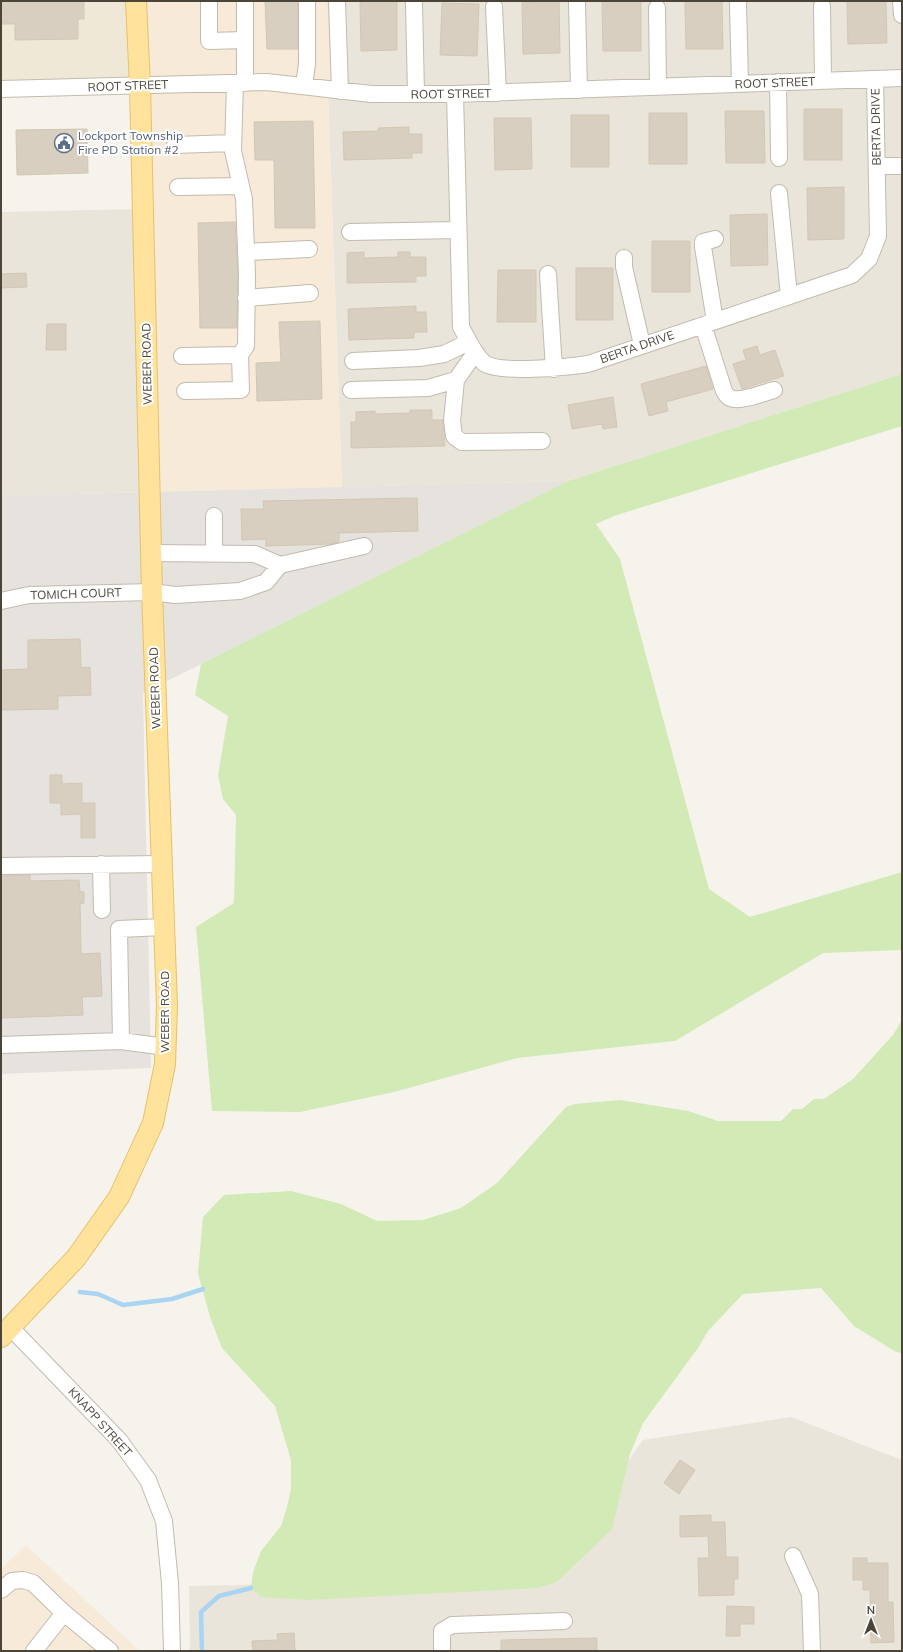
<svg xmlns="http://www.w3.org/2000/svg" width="903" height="1652" viewBox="0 0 903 1652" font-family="Mulish,sans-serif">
<rect width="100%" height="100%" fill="#f6f3ec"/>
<path fill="#eae5da" d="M327,1h575v373l-334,107 -226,6 -14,-394 3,-8z
M139,209l7,283 -145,4v-284z
M791,1417l111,43v191h-712l-1,-65 355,-8 99,-138z"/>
<path fill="#f7ead8" d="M139,1h188l4,84 -3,8 14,394 -189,5z
M26,1545l114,106h-139v-82z"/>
<path fill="#e6e2dd" d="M568,481l-425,212 8,375 -150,6v-578z"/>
<path fill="#efe8d6" d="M1,1h131l4,80 -135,4z"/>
<path fill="#d2eab5" d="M902,374v52l-288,90 -18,8 24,35 89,330 41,28 152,-45v78l-79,3 -148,88 -158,17 -123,34 -94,20 -88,-1 -16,-184 38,-24 2,-88 -13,-16 -5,-24 10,-59 -33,-21 6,-31 367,-183z
M902,1020v333l-6,-1 -42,-26 -33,-38 -78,6 -35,37 -10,17 -55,75 -13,31 -18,75 -55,53 -20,6 -230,12 -46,-3 -10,-9 2,-16 8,-21 20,-25 6,-19 4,-18v-29l-16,-54 -53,-58 -12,-31 -12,-44 5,-56 21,-22 67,-4 50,13 36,17 46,-1 38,-12 36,-25 69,-76 9,-3 45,-4 68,11 30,10h63l12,-12h9l12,-10h10l29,-20 40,-44z"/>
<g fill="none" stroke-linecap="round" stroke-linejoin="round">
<path stroke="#a9d4f2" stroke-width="4.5" d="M80,1292l18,2 25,11 49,-6 31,-10
M202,1651l-1,-39 18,-16 32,-8"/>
</g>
<path fill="#d8cfc1" stroke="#d3c7b4" d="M1,1h83v18h-6v20l-63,1v-16h-14z
M265,1h33v48h-31z
M360,1h37v49l-36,1z
M559,1l1,52 -37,1 -1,-52z
M602,1h39v50h-38z
M685,1h37l1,48h-37z
M847,1h39l1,42 -39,1z
M442,3l37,1 -2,52 -37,-1z
M804,109h38v51h-38z
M725,111h39l1,52h-39z
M649,113h38v51h-38z
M571,115h38v52h-38z
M494,118h37l1,51 -37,1z
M313,121l2,107h-40l-1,-68h-19l-1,-38z
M409,127v7h13v19h-10v5l-68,2 -1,-28 35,-1v-3z
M87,129l1,44 -71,2 -1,-45z
M844,187v52l-36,1 -1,-52z
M767,214l1,51 -37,1 -1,-51z
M235,222l3,53 -1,53h-37l-2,-105z
M652,241h38v51h-38z
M364,252v6l34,-1v-5h12v5h16v19h-10v6l-69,1v-30z
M576,268h37v52h-37z
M498,270h38v52h-39z
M26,273l1,14 -26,1v-14z
M416,306v6h10l1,20h-13v6l-65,2 -1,-31z
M320,321l2,78 -65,2 -1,-38 25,-1 -2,-40z
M47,324h19v26h-20z
M757,346l3,9 15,-5 9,26 -42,13 -9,-25 13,-4 -3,-10z
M706,366l7,23 -47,13 2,9 -19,5 -8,-32z
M613,397l4,30 -14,2 -1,-5 -30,5 -4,-24z
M410,410h22v10h11l2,26 -94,2v-26h5v-10l19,-1v3l35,-1z
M417,498l1,33 -79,2v9l-8,2 -65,2v-7l-24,1 -1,-31h23l-1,-8z
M80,639l1,29 9,-1 1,28 -33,1v13l-57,1v-40l27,-1v-29z
M50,775h12v9l20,-1v20h13v35h-14v-24l-20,1v-12h-11z
M30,875v6l49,-1 1,12h4v11l-4,1 1,50 19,-1 2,43 -20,1 1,18 -82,3v-142z
M680,1460l15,10 -16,24 -15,-11z
M711,1515v7h14l1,35h12v22h-4v16l-35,1 -1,-38h11l-1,-22 -28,1v-21z
M853,1558h14v5h21v39h5l1,40 -23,1 -1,-53h-7v-10h-10z
M727,1606l27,1v17h-14v12h-14z
M294,1633l1,18h-42l-1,-10 26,-1 -1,-6z
M597,1638v13h-96v-11z"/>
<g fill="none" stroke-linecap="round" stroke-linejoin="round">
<defs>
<path id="minor" d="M209,1v40l36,-1
M337,1l3,90
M901,1l1,14
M414,3l2,91
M577,3l2,87
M738,4l2,80
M822,6l1,75
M494,7l4,86
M657,8l1,79
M778,82l1,76
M245,83v-82
M304,86l3,-22v-63
M1,89l266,-7 104,12h84l447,-16
M455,94l6,233c7,12 12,26 23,36 15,11 84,4 104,1l264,-89 17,-16 9,-23 -3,-157
M175,145l58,-2
M877,166h25
M178,187l63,-1
M779,193l10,103
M350,232l108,-2
M246,252l63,-3
M624,258v9l18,78
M548,274l6,95
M246,298l64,-5
M715,321l-12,-74v-5l12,-3
M703,325l21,66c2,4 4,7 9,8 10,2 30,-6 41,-9
M182,356l58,-1
M353,361l66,-3 25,-4 25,-12
M456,380l-4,41 2,15 8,6 80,-1
M351,390l77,-2 28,-8 19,-27
M185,391l56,-1 -1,-35 6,-9 1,-71 -3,-76 -11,-48 2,-68
M214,516v36
M280,565l84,-19
M1,601l28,-6 123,-3 23,3 65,-4 26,-9 14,-17 -25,-11 -104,-1
M101,864l1,46
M1,866l161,-2
M121,1041l-2,-112 45,-2
M1,1045l120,-4 45,6
M11,1328l108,112 29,40 16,41 6,62 2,68
M793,1556l17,38 2,57
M1,1590l11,-9 11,-1 10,3 31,30 -30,38
M64,1613l46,38
M442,1651v-20l10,-6 112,-4"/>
<path id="major" d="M1,1337l75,-79 43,-61 34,-74 12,-59 2,-58 -15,-414 -12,-506 -4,-85"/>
</defs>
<use href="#minor" stroke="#c2bbae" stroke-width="18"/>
<use href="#major" stroke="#e6c16a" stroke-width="22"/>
<use href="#minor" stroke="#fff" stroke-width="16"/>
<use href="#major" stroke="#ffe39c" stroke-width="20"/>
</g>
<defs>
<symbol id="civic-ring" viewBox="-11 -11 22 22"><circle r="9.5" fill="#fff" stroke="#5c6f8a" stroke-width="1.5"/><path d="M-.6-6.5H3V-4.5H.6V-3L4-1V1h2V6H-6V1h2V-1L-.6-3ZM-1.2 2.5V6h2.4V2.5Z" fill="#5c6f8a"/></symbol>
</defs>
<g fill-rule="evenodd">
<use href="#civic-ring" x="53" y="132" width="22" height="22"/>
</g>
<g text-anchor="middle" stroke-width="4" stroke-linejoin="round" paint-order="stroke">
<g font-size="12" fill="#4b4439" stroke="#fff">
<text transform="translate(775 83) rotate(-2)" y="4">ROOT STREET</text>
<text transform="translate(128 86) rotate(-2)" y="4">ROOT STREET</text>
<text transform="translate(451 94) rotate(-1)" y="4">ROOT STREET</text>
<text transform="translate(876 127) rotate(-91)" y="4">BERTA DRIVE</text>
<text transform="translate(637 347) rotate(-19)" y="4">BERTA DRIVE</text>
<text transform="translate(147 364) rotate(-91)" y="4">WEBER ROAD</text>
<text transform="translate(76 594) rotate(-2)" y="4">TOMICH COURT</text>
<text transform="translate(155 688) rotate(-92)" y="4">WEBER ROAD</text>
<text transform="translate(165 1012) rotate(-90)" y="4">WEBER ROAD</text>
<text transform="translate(100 1422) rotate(48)" y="4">KNAPP STREET</text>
</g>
<g font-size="12" fill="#4e5e75" stroke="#fff" text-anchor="start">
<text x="78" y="140">Lockport Township<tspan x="78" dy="14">Fire PD Station #2</tspan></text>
</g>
</g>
<rect width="903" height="1652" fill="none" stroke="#4b4439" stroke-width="4"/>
<g transform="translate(871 1620)" stroke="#ffffff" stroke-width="3" paint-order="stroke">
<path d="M0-3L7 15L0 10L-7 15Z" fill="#4b4439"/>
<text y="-6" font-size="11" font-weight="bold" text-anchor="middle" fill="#4b4439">N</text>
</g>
</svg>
